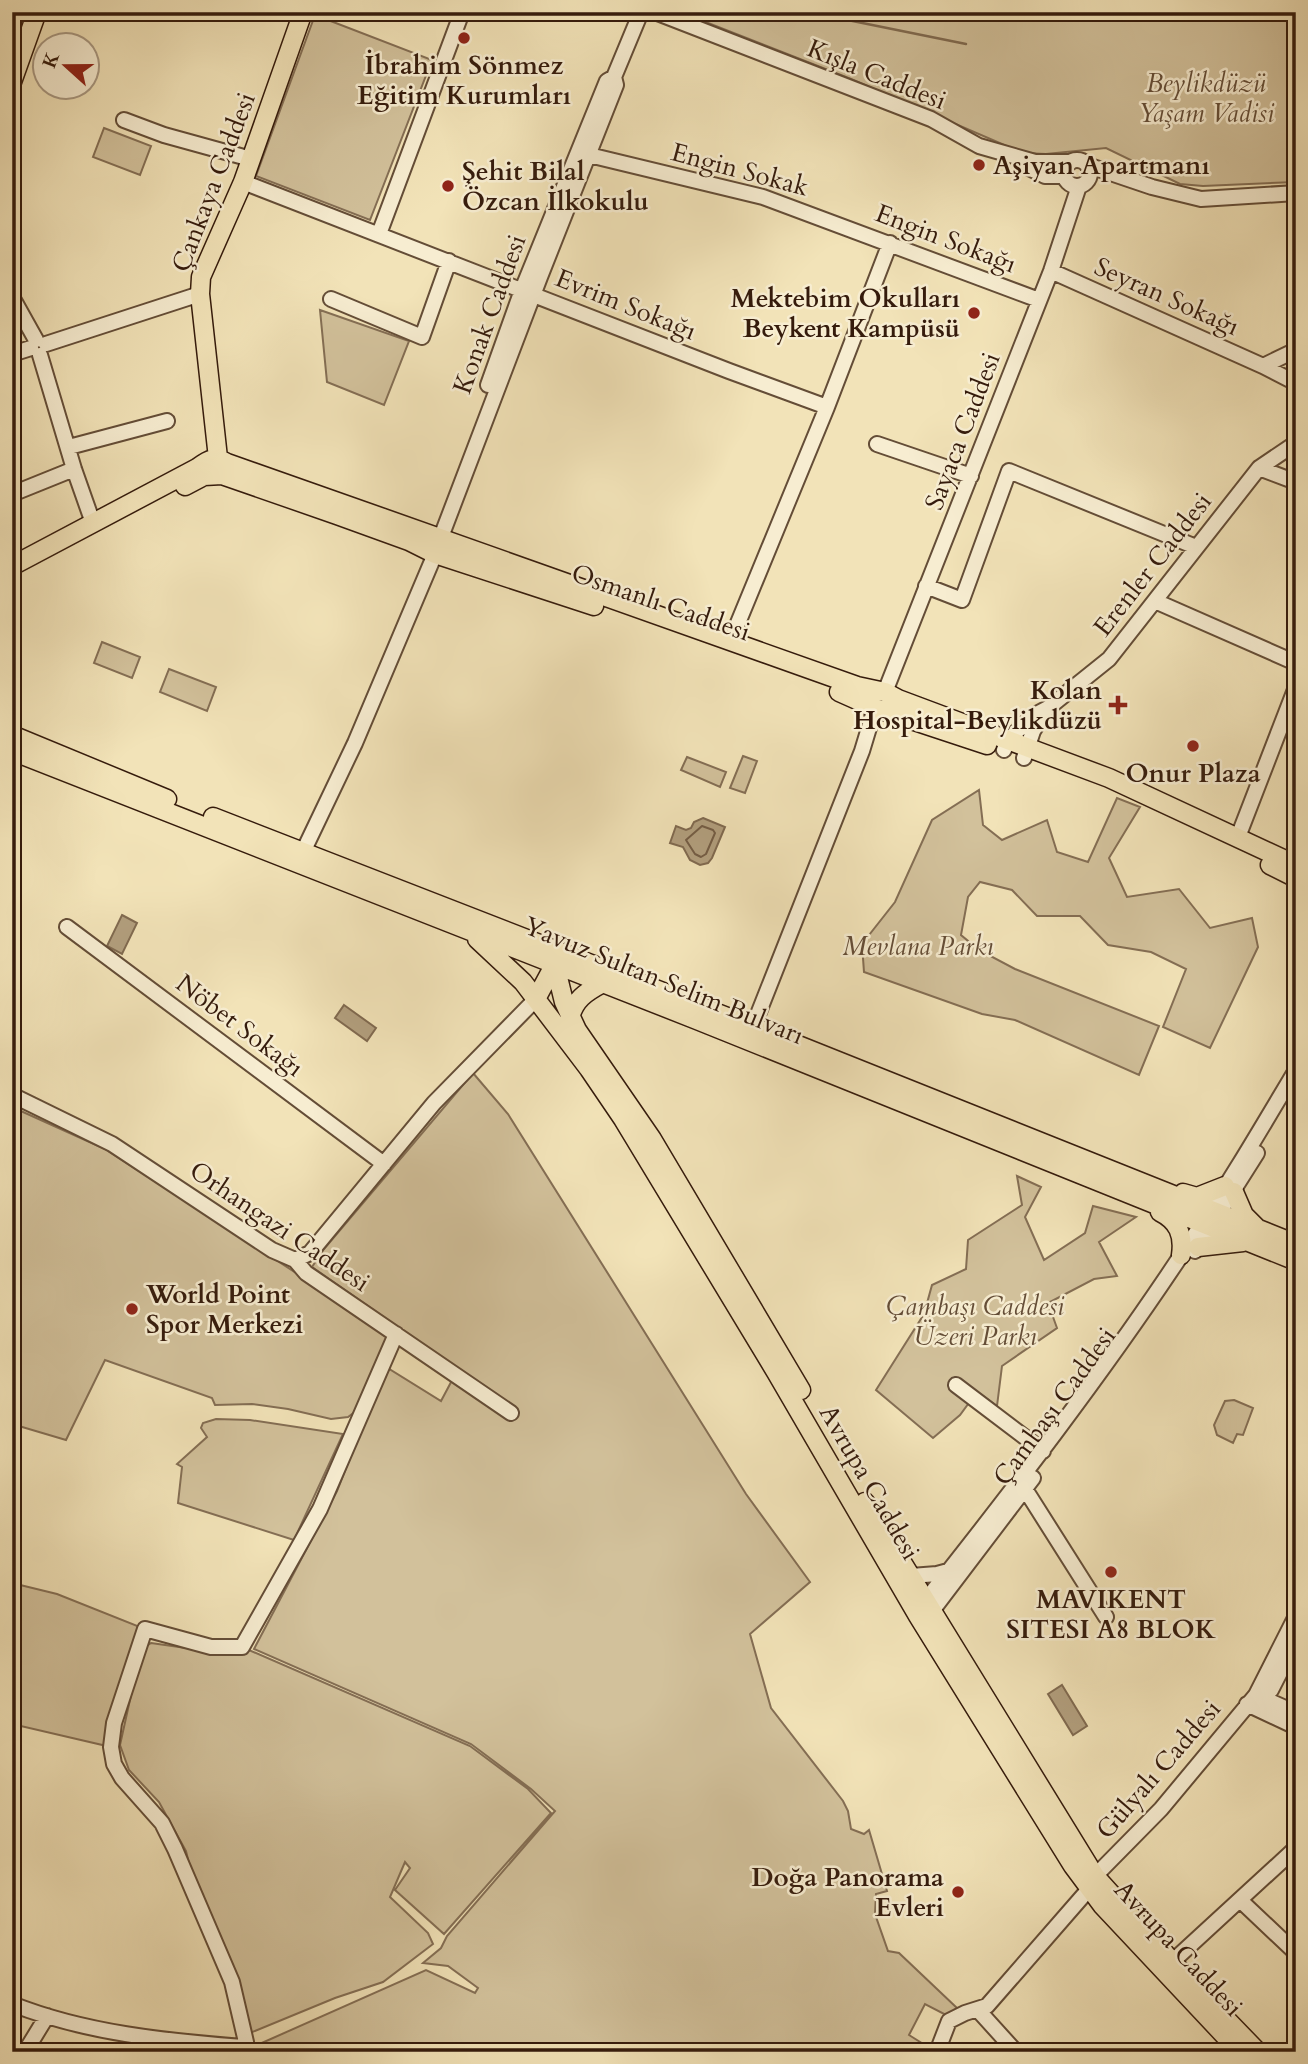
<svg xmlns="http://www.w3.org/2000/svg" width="1308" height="2064" viewBox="0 0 1308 2064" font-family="Cardo,serif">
<rect width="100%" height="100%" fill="#f2e3b8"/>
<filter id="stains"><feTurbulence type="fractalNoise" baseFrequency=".00286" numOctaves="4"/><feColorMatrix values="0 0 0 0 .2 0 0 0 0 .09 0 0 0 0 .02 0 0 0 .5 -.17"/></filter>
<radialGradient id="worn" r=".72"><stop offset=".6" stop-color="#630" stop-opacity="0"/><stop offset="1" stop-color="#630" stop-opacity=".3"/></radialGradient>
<path fill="#d2c19b" stroke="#846e54" stroke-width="2" d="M680,12h616v170l-93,4 -23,-2 -74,-36 -60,6 -23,-1 -172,-74z
M315,15l117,45 -62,160 -114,-44z
M104,128l47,18 -11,29 -47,-18z
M320,310l89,31 -25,64 -57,-23z
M102,642l38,15 -8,21 -38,-15z
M169,669l47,18 -9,24 -47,-19z
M743,756l14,5 -12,32 -15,-5z
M687,757l39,15 -6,15 -39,-17z
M979,790l4,35 19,15 45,-20 10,32 31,10 29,-64 23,9 -31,51 18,39 52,-8 31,39 42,-10 6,29 -48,101 -47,-21 23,-58 -35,-17 -43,-7 -28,-29h-43l-25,-26 -32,-8 -12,15 -7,38 18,15 36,19 144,57 -20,49 -124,-55 -33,-6 -118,-42 -2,-28 33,-42 37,-82z
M473,1073l35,41 238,380 64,88 -60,52 21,74 72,93 5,10 3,18 13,5 5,-4 18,61 -11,3 -1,20 13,37 11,2 58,55 -9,8 -23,-12 -16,31 19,12 -1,5h-669l-3,-6 171,-76 49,23 3,-5 -30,-22 -25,-3 18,-15 6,-12 108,-125 -24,-22 -60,-45 -217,-95 83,-158 49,-124 55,34 17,-32 -146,-102 12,-18z
M12,1107l93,42 279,181 5,9 -29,69 -12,9 -17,2 -43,-10 -36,-5 -37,1 -3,-7 -107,-38 -39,80 -54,-16z
M1017,1176l24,11 -16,30 19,43 41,-27 8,-27 43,11 -37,25 18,34 -23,3 -46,24 9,25 -55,38 -5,40 -20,-14 -17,23 -27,23 -57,-48 48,-76 8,-29 34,-16 2,-29 54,-35z
M1234,1400l19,8 -10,27 -6,-1 -4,9 -16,-8 -3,-10 11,-24z
M216,1419l34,1 93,14 -49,106 -116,-37 4,-36 -5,-3 30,-27 -6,-9 2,-5z
M12,1583l45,11 88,35 -34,118 -99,-23z
M151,1643l35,5 56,-1 228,99 58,43 23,24 -107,121 -49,-44 15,-22 -5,-6 -15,35 38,36 5,11 -50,38 -48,16 -85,35 -49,-121 -15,-61 -27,-49 -30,-32 -9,-25 21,-95z"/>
<path fill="#b29f7e" stroke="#806a50" stroke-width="2" d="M703,818l22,9 -13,31 -4,5 -8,2 -10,-5 -7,-13 -13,-4 6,-17 10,4 5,-2 3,-6z
M122,915l15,8 -15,31 -15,-8z
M344,1005l32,23 -9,13 -32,-23z
M1062,1685l25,41 -14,9 -25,-41z"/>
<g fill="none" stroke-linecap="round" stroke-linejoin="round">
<path stroke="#745d45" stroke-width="2" d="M702,826l11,4 2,3 -9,21 -5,3 -6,-3 -9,-14z"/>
<path stroke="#806a50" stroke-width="2.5" d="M818,14l148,30"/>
<defs>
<path id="minor" d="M655,12l276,107 48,27 56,16h36
M124,120l40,15 87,24
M589,155l174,42 276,103
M1064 173a13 13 0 1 1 26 0a13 13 0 1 1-26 0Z
M1021,164l24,12h20
M1087,165l65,22 49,12 95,-6
M243,182l486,189 98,36
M379,234l83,-222
M1051,271l212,95 33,17
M12,297l24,43
M331,299l91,38 27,-76
M46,344l154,-50
M12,354l19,-6
M40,355l34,114 19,54
M1263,366l33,-16
M488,385l34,-95 85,-209 7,-4
M877,444l94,32
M69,447l98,-26
M1259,468l37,-25
M12,494l62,-25
M441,537l99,-260 76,-192 -2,-8 27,-65
M926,586l36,14 47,-129 187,76
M1155,601l141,62
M731,640l96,-233 63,-164
M885,692l166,-421 28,-85
M1004,750l4,-10 25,-24 15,-8 61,-49 150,-191 37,14
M1024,758l9,-27 12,-19
M1238,837l58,-150
M303,852l52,-109 80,-189
M67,927l317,237
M753,1027l109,-276 13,-43
M12,1095l100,49 160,106 23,10 11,13 205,140
M1195,1251l62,-98
M295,1260l15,-7 124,-150 102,-104
M956,1385l87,66
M1025,1489l81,128
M911,1576l26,-2 11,-3
M925,1601c88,-111 175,-224 253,-341 42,-62 80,-126 118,-190
M932,1611l101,-133
M1256,1695l10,-1 5,-4 25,-49
M1256,1695l40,18
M1247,1704l49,23
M1095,1876l66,-67 95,-114 40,-79
M1241,1901l55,52
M1172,1962l124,-114
M12,2004c73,29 154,37 231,43
M978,2010l38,42
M25,2052l22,-36
M246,2052l-3,-5 3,-5 -14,-60 -57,-133 -13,-26 -40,-45 -8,-14 -3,-17 3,-24 31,-94 66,18h31l78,-138 76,-175
M937,2052l12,-31 16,-8 22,-7 102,-117"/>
<path id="major" d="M12,82l25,-70
M218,458l-18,-164 1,-17 42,-95 60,-170
M185,486l19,-10 18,-1 115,40 72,26 26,13 159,52
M12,566l185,-98c11,-8 17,-13 30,-5 210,74 420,147 630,223l28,6 13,7 211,79 187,87
M839,692l36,16 112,37
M12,735l155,64
M12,751l685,269 599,241
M213,817l540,210 543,217
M1270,865l26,13
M477,939l46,43 66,87 34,50 153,253 142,244 155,250 29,39 138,147
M555,965l9,37 13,28 75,109 149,251
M536,999l21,-39
M570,1018c4,-18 16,-26 31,-34
M1234,1192l10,23 13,13
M1183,1193l14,4 28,-11
M1160,1212c18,9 24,23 21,43
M1198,1247l45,-5
M865,1502l230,374 102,113 61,63"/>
</defs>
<use href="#minor" stroke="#644d37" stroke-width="18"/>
<use href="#major" stroke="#351b0c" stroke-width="21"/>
<use href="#minor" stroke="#f7edd1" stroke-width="14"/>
<use href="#major" stroke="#f2e3b8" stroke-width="18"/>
</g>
<g fill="#8f2418" stroke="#f7edd1" stroke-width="2.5">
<circle cx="464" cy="38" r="7"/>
<circle cx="979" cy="165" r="7"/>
<circle cx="448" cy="186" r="7"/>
<circle cx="974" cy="313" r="7"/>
<path d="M1114.5 694.5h7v7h7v7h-7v7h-7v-7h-7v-7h7z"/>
<circle cx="1193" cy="746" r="7"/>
<circle cx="132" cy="1309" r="7"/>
<circle cx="1111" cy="1572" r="7"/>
<circle cx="958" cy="1892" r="7"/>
</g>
<g text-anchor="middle" stroke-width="5" stroke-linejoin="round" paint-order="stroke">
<g font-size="26" font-weight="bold" fill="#351b0c" stroke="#f7edd1">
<text x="464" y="74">İbrahim Sönmez<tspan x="464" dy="30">Eğitim Kurumları</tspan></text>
<text x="993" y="174" text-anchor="start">Aşiyan Apartmanı</text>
<text x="462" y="180" text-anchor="start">Şehit Bilal<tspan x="462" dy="30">Özcan İlkokulu</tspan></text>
<text x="960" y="307" text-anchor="end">Mektebim Okulları<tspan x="960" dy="30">Beykent Kampüsü</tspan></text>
<text x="1102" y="699" text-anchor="end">Kolan<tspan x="1102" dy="30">Hospital-Beylikdüzü</tspan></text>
<text x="1193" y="782">Onur Plaza</text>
<text x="146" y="1303" text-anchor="start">World Point<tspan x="146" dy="30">Spor Merkezi</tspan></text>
<text x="1111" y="1608">MAVIKENT<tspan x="1111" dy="30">SITESI A8 BLOK</tspan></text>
<text x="944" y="1886" text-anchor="end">Doğa Panorama<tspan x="944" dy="30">Evleri</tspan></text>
</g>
<g font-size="26" fill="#351b0c" stroke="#f7edd1">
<text transform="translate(877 74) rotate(22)" y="9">Kışla Caddesi</text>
<text transform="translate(740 169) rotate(15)" y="9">Engin Sokak</text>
<text transform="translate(213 182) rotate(-69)" y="9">Çankaya Caddesi</text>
<text transform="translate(946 238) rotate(21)" y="9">Engin Sokağı</text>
<text transform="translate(1167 296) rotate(24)" y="9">Seyran Sokağı</text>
<text transform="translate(626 304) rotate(22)" y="9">Evrim Sokağı</text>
<text transform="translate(489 314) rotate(-70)" y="9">Konak Caddesi</text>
<text transform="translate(962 431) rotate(-69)" y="9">Sayaca Caddesi</text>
<text transform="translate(1152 564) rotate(-52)" y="9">Erenler Caddesi</text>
<text transform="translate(661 602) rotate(19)" y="9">Osmanlı Caddesi</text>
<text transform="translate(664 980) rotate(22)" y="9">Yavuz Sultan Selim Bulvarı</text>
<text transform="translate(240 1025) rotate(37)" y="9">Nöbet Sokağı</text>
<text transform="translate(280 1226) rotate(34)" y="9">Orhangazi Caddesi</text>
<text transform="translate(1054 1406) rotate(-54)" y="9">Çambaşı Caddesi</text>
<text transform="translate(870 1482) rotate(60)" y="9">Avrupa Caddesi</text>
<text transform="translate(1158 1769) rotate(-49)" y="9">Gülyalı Caddesi</text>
<text transform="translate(1179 1948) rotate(47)" y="9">Avrupa Caddesi</text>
</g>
<g font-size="26" font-style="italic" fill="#644d37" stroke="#f7edd1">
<text x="1206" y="92">Beylikdüzü<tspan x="1206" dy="30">Yaşam Vadisi</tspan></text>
<text x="918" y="955">Mevlana Parkı</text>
<text x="975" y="1315">Çambaşı Caddesi<tspan x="975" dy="30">Üzeri Parkı</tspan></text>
</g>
</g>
<rect width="1308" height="2064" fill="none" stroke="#f2e3b8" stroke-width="42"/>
<rect x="14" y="14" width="1280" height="2036" fill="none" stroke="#351b0c" stroke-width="3.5"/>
<rect x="21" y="21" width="1266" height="2022" fill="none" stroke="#351b0c" stroke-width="2"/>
<g transform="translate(66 66) rotate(291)"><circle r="33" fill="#f7edd1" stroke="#a99982" stroke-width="2"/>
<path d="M0-5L12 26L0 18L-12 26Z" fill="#8f2418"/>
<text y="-10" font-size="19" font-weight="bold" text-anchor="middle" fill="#351b0c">K</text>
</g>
<rect width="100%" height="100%" filter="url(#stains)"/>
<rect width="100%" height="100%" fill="url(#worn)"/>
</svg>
